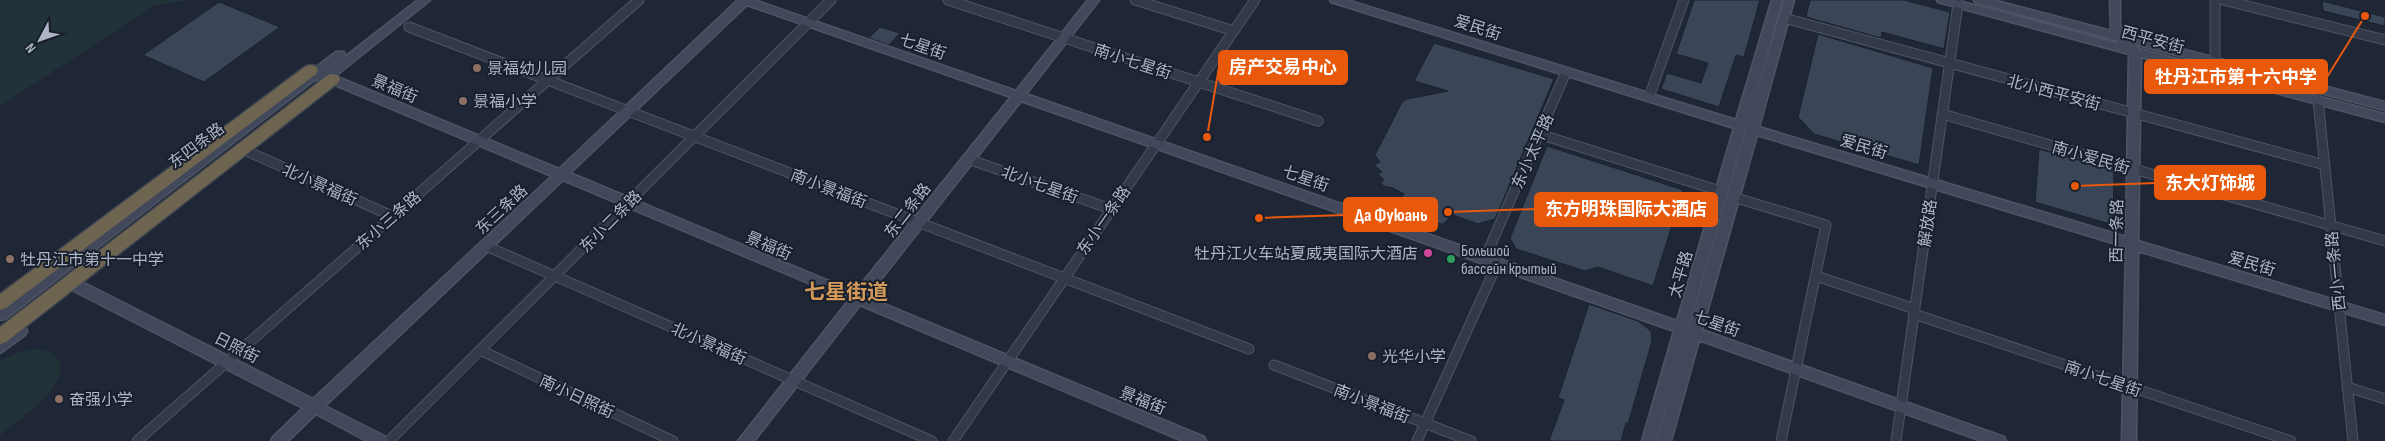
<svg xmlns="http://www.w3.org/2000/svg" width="2385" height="441" viewBox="0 0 2385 441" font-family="'Sofia Sans Condensed','Noto Sans SC',sans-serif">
<rect width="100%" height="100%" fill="#1f2737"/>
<path fill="#213338" d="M0,0h191l-36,5 -155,101z
M35,349c11,1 17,2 23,11 15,24 -42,61 -58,75v-75l23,-9z"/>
<path fill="#3b4558" stroke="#1a212e" d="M1694,0h66l-16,57 -8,-2 -17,52 -58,-18 6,-16 34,10 7,-20 -32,-9z
M1810,0h94l46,12 -6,37 -62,-17 -1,6 -75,-21z
M2322,1l63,16v9l-62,-15z
M219,2l61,25 -76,55 -61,-27z
M880,27l20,6 -11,12 -20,-7z
M1818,34l115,34 -14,97 -105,-31 -16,-17z
M1434,43l120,36 -59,140 -17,5 -25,-9 -10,9 -17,-1 -11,-9 -1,-13 -12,-3 2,-4 -11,-6 -10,-2 -2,-4 3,-2 -6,-6 4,-2 -8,-7 6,-3 -5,-7 27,-53 5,-3 41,-8 -34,-10z
M1547,146l136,44 -30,96 -55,-19 -13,4 -69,-22 -6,-11z
M2039,149l75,21 -1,55 -78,-23z
M1589,304l49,17 13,10 1,10 -24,83 -2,-1 -5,18h-72l15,-41 -6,-2z"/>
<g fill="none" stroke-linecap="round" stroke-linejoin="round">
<defs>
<path id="street" d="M948,0l370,121
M1135,0l99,31
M2215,0v62
M2223,0l162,40
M1784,18l541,147
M409,27l840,322
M1649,97l35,-97
M2318,100l35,341
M1942,114l443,127
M1539,134l181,57
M249,152l143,64
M968,159l143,50
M1733,197l93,28 -45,216
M486,246l446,195
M1485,258l81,-186
M1816,276l99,33
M1914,314l377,127
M480,350l193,91
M1274,365l197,76
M2347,387l38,12
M137,441l502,-441
M389,441l442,-441
M953,441l302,-441
M1417,441l81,-179
M1896,441l62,-437"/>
<path id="secondary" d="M418,0h12l-95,76 224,93 179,-169h16l262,91 72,-91h11l-73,94 651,227 57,-193 -403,-126 -1,-2h17l389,120 36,-120h10l-34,124 36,-124h10l-35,127 367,110 3,-183 -191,-52 -1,-2h18l165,44 -4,-4 -141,-38 -1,-2h19l118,31 -1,-31h10v24l4,10 261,68v8l-251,-66 5,5 246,65v8l-244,-65 -3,184 247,74v10l-247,-74 -2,190h-14l4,-194 -369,-112 -55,195 302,107 2,4h-24l-283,-101 -28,101h-14l29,-106 -30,106h-14l32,-110 -653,-230 -154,196 337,140 2,4h-23l-323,-136 -106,136h-16l111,-141 -286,-120 -238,226 61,31 2,4h-21l-51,-27 -28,27h-17l2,-4 30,-29 -231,-118 -2,-4 2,-4h10l231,117 239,-223 -224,-94 -6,2 -4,-1 -1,-5 -312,241 -5,1v-12l336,-256h8l1,5zM747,5l264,92 -156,195 -285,-119zM1745,131h1l-56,194h-1z
M20,326l5,1 2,4 -2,4 -25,18v-14z"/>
<path id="highway" d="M311,65l5,1 2,4 -2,4 -310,234 -6,2v-16l306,-228z
M333,74l5,1 2,4 -2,4 -332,259 -6,2v-17l328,-252z"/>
</defs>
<use href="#street" stroke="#4d5463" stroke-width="11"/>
<use href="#secondary" stroke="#4d5463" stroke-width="3"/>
<use href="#highway" stroke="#3a414f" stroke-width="3"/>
<use href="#street" stroke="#333948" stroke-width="9"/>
<use href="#secondary" fill="#41485b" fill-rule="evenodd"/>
<use href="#highway" fill="#6e6550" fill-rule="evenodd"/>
</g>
<g fill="#8d6e63" stroke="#181f2c" stroke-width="2">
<circle cx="477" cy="68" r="5"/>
<circle cx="463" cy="101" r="5"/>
<circle cx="10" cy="259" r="5"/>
<circle cx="1372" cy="356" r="5"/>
<circle cx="59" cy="399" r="5"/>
</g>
<circle fill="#d1479c" stroke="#181f2c" stroke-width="2" cx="1428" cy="253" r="5"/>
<circle fill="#2e9e5b" stroke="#181f2c" stroke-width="2" cx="1451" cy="259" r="5"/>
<g text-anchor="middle" stroke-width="4" stroke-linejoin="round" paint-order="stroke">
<g font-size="16" fill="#adb4c5" stroke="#181f2c">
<text transform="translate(1478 27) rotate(18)" y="6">爱民街</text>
<text transform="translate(2153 39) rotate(15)" y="6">西平安街</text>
<text transform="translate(923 46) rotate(19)" y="6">七星街</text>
<text transform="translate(1133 61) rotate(18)" y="6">南小七星街</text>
<text transform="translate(395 88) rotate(23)" y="6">景福街</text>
<text transform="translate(2054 92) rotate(15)" y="6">北小西平安街</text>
<text transform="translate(196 145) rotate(-37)" y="6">东四条路</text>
<text transform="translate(1864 146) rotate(17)" y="6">爱民街</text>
<text transform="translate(1532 151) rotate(-66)" y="6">东小太平路</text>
<text transform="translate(2091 157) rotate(16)" y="6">南小爱民街</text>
<text transform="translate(1306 178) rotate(19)" y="6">七星街</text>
<text transform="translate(320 184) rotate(24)" y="6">北小景福街</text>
<text transform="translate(1040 184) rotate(20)" y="6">北小七星街</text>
<text transform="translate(829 188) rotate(21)" y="6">南小景福街</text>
<text transform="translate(501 209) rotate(-43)" y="6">东三条路</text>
<text transform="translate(907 210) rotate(-52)" y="6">东二条路</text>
<text transform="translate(388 220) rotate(-41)" y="6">东小三条路</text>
<text transform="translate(1103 220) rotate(-55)" y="6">东小一条路</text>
<text transform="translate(610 221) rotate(-45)" y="6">东小二条路</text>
<text transform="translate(1927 223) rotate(-82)" y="6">解放路</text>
<text transform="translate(2116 231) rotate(-89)" y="6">西一条路</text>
<text transform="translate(769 245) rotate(23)" y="6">景福街</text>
<text transform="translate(2252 263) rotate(17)" y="6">爱民街</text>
<text transform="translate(2335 271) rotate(-96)" y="6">西小一条路</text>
<text transform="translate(1680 274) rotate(-74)" y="6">太平路</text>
<text transform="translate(1717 323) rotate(20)" y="6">七星街</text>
<text transform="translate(709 343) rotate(24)" y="6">北小景福街</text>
<text transform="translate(237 347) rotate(27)" y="6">日照街</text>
<text transform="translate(2103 378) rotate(19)" y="6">南小七星街</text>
<text transform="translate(577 396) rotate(25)" y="6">南小日照街</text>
<text transform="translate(1143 400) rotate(22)" y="6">景福街</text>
<text transform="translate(1372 403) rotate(21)" y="6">南小景福街</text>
</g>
<g font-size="16" fill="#adb4c5" stroke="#181f2c" text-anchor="start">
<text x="487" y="74">景福幼儿园</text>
<text x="473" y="107">景福小学</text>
<text x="1461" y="256">Большой<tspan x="1461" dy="18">бассейн крытый</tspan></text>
<text x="1418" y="259" text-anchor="end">牡丹江火车站夏威夷国际大酒店</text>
<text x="20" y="265">牡丹江市第十一中学</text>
<text x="1382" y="362">光华小学</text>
<text x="69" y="405">奋强小学</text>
</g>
<g font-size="21" font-weight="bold" fill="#d59a58" stroke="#181f2c">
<text x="846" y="299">七星街道</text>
</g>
</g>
<path fill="none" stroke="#e8590c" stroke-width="2" d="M1207 137L1219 67M2365 16L2327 77M2075 186L2155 183M1448 212L1535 209M1259 218L1344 215"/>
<g fill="#e8590c" stroke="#181f2c" stroke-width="2">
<circle cx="1207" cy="137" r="5"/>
<circle cx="2365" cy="16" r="5"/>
<circle cx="2075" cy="186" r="5"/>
<circle cx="1448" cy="212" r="5"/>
<circle cx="1259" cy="218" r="5"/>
</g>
<g fill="#e8590c" stroke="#e8590c" stroke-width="2">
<rect x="1219" y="51" width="128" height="33" rx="5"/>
<rect x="2145" y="60" width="182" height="33" rx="5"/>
<rect x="2155" y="166" width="110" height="33" rx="5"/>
<rect x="1535" y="193" width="182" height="33" rx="5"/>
<rect x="1344" y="198" width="93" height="33" rx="5"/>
</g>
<g font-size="18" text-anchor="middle" font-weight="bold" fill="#fff">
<text x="1283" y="73">房产交易中心</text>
<text x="2236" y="83">牡丹江市第十六中学</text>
<text x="2210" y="189">东大灯饰城</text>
<text x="1626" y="215">东方明珠国际大酒店</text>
<text x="1391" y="221">Да Фуюань</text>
</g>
<g transform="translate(40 40) rotate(229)" stroke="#181f2c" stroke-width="4" paint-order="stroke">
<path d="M0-4L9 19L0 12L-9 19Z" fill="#adb4c5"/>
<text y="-8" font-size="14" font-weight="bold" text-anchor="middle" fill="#adb4c5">N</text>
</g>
</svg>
